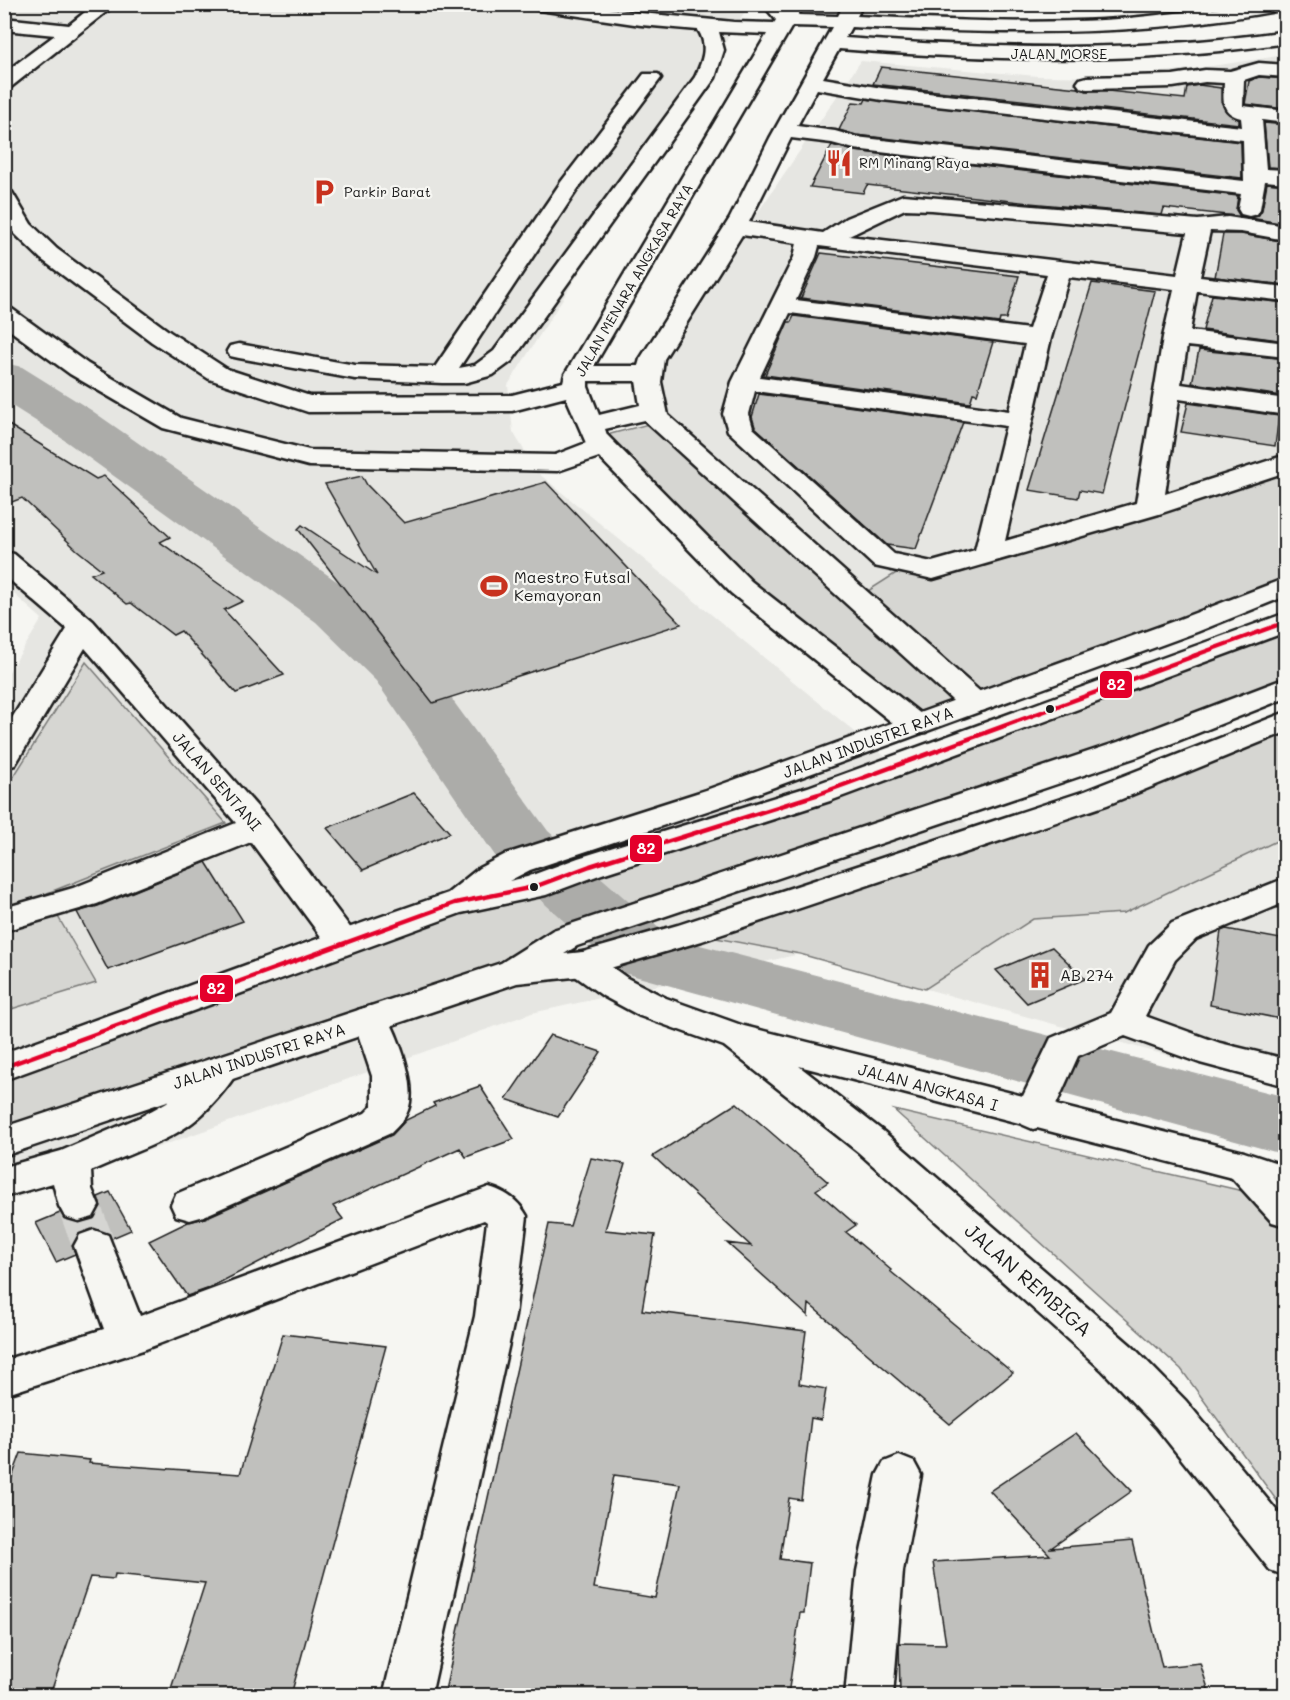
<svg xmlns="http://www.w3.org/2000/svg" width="1290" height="1700" viewBox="0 0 1290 1700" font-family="Mali,sans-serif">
<rect width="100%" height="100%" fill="#f6f6f2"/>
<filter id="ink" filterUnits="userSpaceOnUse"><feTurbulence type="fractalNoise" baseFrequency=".0167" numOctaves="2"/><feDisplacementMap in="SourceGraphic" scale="12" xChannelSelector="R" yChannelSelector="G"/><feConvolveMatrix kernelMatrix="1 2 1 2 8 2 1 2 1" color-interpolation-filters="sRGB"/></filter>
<g filter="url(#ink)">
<path fill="#e6e6e2" d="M5,5h744l-241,380 5,47 25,41 481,393 266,-120v342l-485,-134 -268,59 -527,189v-524l37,-59 -37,-33z
M1285,55v535l-311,113 -316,-285 -9,-46 212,-311 176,15 77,1 78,-8z"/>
<path fill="#d6d6d2" stroke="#797977" stroke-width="1.5" d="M656,422l201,176 47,-30 29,4 352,-107v124l-370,136 -174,-138 -142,-150z
M1285,622v65l-1280,455v-75l529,-180z
M86,662l140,161 -181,71 51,89 -91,28 -1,-219z
M1285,722v115l-161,76 -91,6 -108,70 -125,-35 -110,-21z
M894,1110l353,82 38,13v307l-104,-143z"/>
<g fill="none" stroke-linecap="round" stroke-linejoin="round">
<path fill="#acaca9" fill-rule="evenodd" d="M4,363l18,4 69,43 267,186 63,61 127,174 121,106 617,160v58l-666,-183 -120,-109 -124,-182 -60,-59 -263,-190 -49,-31z"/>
</g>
<path fill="#c0c0bd" stroke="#1c1c1c" stroke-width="1.5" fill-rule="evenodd" d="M881,67l197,21 9,3h21l77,8 2,-12 12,-2 22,3v13l4,9 14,10v4l-366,-40z
M1259,77l27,2v30l-41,-5 4,-23z
M866,99l375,43 1,36 -386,-43 -17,-5 14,-28 11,1z
M1264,123l22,2v43l-18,-1z
M832,145l22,6 384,45 -2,14 3,5 6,2 -81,-9 -2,7 -133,-12 -162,-18 -4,8 -53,-6z
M1267,183l19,2v39l-36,-6 8,-2 4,-6z
M1223,234h18l45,8v43l-71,-8z
M821,253l198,23 -13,43h-6l-1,4 -198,-25z
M1092,283l63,8 -53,203 -22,-4 -2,8 -49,-8z
M1212,295l74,8v38l-83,-11z
M794,316l199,26 -16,52 -4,-1 -3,10 -205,-28 23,-53h3z
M1199,350l87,9 -4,37 -90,-13z
M759,394l204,28 -47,127 -29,-4 -132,-118 -3,-10z
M1188,403l91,13 -4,30 -94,-14z
M4,422l92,57 8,-3 66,61 -10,5 83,59 -19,9 60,65 -48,18 -55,-62 -8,4 -42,-32 -4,1 -36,-30 11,-4 -25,-20 -55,-52 -18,7z
M362,476l5,9 37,38 142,-41 135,142 -248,79 -135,-174 4,-4 75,50 -52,-91z
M414,793l36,40 -87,37 -36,-42z
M206,862l37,59 -135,49 -31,-58 21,-6z
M1226,929l60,11v80l-76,-15 11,-74z
M1052,947l33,32 -58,24 -31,-33z
M550,1035l51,17 -43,65 -52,-18z
M480,1086l34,53 -48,18 -6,-9 -127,58 10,13 -136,70 -20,7 -38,-55 39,-19 17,-4 187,-83 14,-15 29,-14 -2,-3z
M737,1103l91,79 -12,8 40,35 -10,7 45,38 -1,1 123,102 -63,51 -141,-120 -1,12 -81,-73 24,3 -98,-90z
M591,1158l34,6 -20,66 50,5 -13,75 164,21 -7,53 27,5 -5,31 -10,-2 -10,82 -12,-2 -9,61 30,4 -6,50h-4l-12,82h-344l105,-471 21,2zM614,1475l66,9 -25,114 -61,-10z
M110,1192l21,38 -19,8 -3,-5 -14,-5 -16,5 -7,12 3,9 -19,8 -20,-39 24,-10 4,6 14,4 16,-4 7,-12 -3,-10z
M283,1334l103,12 -95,349h-122l36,-112 -90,-9 -1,5 -24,-2 -40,118h-46v-196l17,-46 69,7 -1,3 151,11z
M1076,1433l56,58 -81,57 81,-7 30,126 38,-4 10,32h-310l-1,-52 47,1 -13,-82 117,-7 -60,-64z"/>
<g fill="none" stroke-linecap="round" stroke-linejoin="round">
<path stroke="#d5d5d2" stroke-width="42" stroke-dasharray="42 21" stroke-linecap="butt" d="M79,1206l15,40"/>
<defs>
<path id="minor" d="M95,4h21l-105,83 -7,2v-16l51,-38 -51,-5v-12l65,7z
M530,4h51l60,9 93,9 40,1 2,-3 -11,-13 1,-3h16l2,3 1,-3h19l-6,11 40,1 6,-12h19l-6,12c82,4 164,8 246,4 61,-3 122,-16 183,-16v4l-5,2c-147,28 -282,24 -430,17l-6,11c148,11 293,15 441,-7v12c-151,22 -296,18 -447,6l-16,29 59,10 360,39 -1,-9c-20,-5 -18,-17 -17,-35l-19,-1 -32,5 -86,2 -7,-2 -3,-4 3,-4 7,-2 86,-2 32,-5 25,1 29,-8 27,2v12l-27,-2 -15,5 -1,26 43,5v12l-24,-3 4,49 20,1v13l-21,-2 -5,28 -3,5 -8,2 -8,-2 -3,-5 3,-15 -387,-45 -22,-6 -41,-5 -42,84 74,11 23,-15 57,-23 295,25 30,-3 58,9v14l-45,-8 -31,-1 -10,46 86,10v14l-89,-10 -7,40 96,12v14l-99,-11 -6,38 105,15v16l-107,-16 -14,95 121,-39v17l-127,42 -226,65 -59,-13 -146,-135 -5,-17 9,-32 62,-125 3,-14 -55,-8 -78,124 -3,23 7,33 317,281 4,7 -4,7 -11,2 -11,-2 -319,-290 -39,9 2,6 144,146 175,137 4,7 -4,7 -11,2 -11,-2 -173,-139 -132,-136 -41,14 -249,-5 -146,-38 -93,-54 -66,-48v-19l8,2 76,55 93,54 128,32 246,5 31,-12 -20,-46 -54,14 -204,1 -99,-33 -57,-37 -111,-83 -27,-26 -10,-16v-26l8,1 19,32 26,25 113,83 57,37 83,27 202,-1 51,-13 2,-8 202,-340 -48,-2 5,18 -9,28 -203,283 -19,14 -29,8h-22l-87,-4 -116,-21 -9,-2 -3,-5 3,-5 9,-2 116,21 80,2 126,-185 83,-108h14l3,4 -84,112 -118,178 16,-3 19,-14 201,-274c7,-15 14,-31 3,-47l-57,-5 -102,-15 -7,-2zM792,26l40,1 -62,111 -40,80 -90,141 -2,7h-44zM817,89l65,11 361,40 1,41 -388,-44 -21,-6 -38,-5zM905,209l27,1 255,23 -10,42 -328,-39zM819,246l228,28 -18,55 -233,-29 20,-43zM1069,277l105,12 -11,48 -27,166 -131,38 46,-203zM790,313l235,31 -16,67 -249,-34zM588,381h48l4,24 -41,10 -11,-28zM755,391l251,35 -31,124 -43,12 -38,-8 -141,-126 -4,-14z
M4,552l10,2 79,67 176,199 86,114 5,8 -5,8 -12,4 -12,-4 -80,-108 -154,62 -93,27v-23l69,-20 163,-65 -151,-175 -70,117 -11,3v-37l63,-102 -63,-54z
M1286,878v24l-90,37 -21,21 -30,56 75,27 66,16v27l-86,-23 -75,-27 -47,20 -22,49 188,47 42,14v60l-14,-4 -40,-44 -195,-50 -4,1 -14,-6 -220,-57 85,66 249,215 53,54 100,121v54l-16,-6 -114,-143 -53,-56 -245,-219 -134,-106 -84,-30 -37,-20 -32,-23 -5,-9 5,-9 12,-3 12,3 32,23 39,20 78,28 279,70 28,-58 60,-25 38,-68 23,-22z
M371,1006l13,4c13,23 34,74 24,100 -3,9 -10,16 -17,23l-187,83 -14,4 -14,-4 -5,-11 5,-11 189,-81 7,-7v-30l-19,-57 5,-9z
M221,1056l13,4 5,9c-9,16 -31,42 -46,53 -27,21 -70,34 -102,49l1,18 7,17 -6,11 -14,4 -14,-4 -6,-11 -6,-23 -49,14v-30l57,-16 79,-34 27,-15 41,-42z
M489,1187c17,5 29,13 38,29l-12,100 -84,380h-48l92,-380 12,-94 -3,-2 -341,130 -139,45v-35l100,-31 -30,-83 6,-11 14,-5 14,5 32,81z
M899,1456l15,6 7,13 -18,96 -10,125h-48l12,-125 20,-96 7,-13z"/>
<path id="major" d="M1286,578v18l-89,36 -469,172 -198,66 -21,11 18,-4 51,-19 230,-71 478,-174v19l-456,169 -228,73 -56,21 -85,18 -457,167v-27l327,-119 117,-41 31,-25 27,-14 200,-64 471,-170z
M1286,678v20l-146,58 -563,190 -13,8 19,-2 95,-27 407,-134 201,-79v20l-179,73 -405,136 -119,35 -66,7 -513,173v-29l497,-164 52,-33 565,-188z"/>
</defs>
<use href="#minor" stroke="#1c1c1c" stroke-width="5"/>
<use href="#major" stroke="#1c1c1c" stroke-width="5"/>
<use href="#minor" fill="#f6f6f2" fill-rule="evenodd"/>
<use href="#major" fill="#f6f6f2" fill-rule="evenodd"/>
<defs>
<path id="bus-1-far1" d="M1193,656l93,-34"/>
<path id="bus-1" d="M4,1067l451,-164 79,-16 56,-21 229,-72 378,-139"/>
</defs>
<use href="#bus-1-far1" stroke="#f6f6f2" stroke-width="8"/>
<use href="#bus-1" stroke="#f6f6f2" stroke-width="9"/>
<use href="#bus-1-far1" stroke="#e4002b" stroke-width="4"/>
<use href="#bus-1" stroke="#e4002b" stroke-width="4.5"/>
</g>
</g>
<defs>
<symbol id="restaurant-bare" viewBox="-9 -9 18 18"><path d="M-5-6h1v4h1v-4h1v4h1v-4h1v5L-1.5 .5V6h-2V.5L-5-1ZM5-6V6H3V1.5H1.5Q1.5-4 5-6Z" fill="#c8321e" stroke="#f6f6f2" stroke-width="2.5" paint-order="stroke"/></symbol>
<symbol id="parking-bare" viewBox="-9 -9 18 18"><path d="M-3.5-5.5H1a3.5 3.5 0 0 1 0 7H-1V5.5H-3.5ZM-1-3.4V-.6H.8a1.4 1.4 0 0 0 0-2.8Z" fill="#c8321e" stroke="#f6f6f2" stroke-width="2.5" paint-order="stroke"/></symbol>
<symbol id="stadium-bare" viewBox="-9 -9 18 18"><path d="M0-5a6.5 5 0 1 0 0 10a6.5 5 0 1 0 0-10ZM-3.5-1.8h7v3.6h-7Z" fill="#c8321e" stroke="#f6f6f2" stroke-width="2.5" paint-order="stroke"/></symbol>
<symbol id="building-bare" viewBox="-9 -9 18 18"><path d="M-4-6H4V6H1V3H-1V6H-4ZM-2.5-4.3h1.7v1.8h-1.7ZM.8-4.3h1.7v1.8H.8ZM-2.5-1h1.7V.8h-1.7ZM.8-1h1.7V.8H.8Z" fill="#c8321e" stroke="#f6f6f2" stroke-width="2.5" paint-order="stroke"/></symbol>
</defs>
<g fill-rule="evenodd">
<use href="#restaurant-bare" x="820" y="144" width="38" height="38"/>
<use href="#parking-bare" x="305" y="173" width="38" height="38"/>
<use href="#stadium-bare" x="475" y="567" width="38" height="38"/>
<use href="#building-bare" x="1021" y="956" width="38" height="38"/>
</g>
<g fill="#1c1c1c" stroke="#f6f6f2" stroke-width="2">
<circle cx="1050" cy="709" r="5"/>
<circle cx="534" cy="887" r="5"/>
</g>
<g text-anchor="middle" stroke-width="4.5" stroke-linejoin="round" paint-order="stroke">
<g font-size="14" fill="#1c1c1c" stroke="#f6f6f2">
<text x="1059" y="59">JALAN MORSE</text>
<text transform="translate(634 280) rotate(-60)" y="5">JALAN MENARA ANGKASA RAYA</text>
</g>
<g font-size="14" fill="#1c1c1c" stroke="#f6f6f2" text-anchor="start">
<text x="859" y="168">RM Minang Raya</text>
<text x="344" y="197">Parkir Barat</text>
</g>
<g font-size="16" fill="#1c1c1c" stroke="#f6f6f2" text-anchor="start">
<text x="514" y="583">Maestro Futsal<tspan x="514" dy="18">Kemayoran</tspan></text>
<text x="1060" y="981">AB 274</text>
</g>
<g font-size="16" fill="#1c1c1c" stroke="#f6f6f2">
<text transform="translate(868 742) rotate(-20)" y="6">JALAN INDUSTRI RAYA</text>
<text transform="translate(217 781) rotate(49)" y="6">JALAN SENTANI</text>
<text transform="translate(259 1056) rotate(-18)" y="6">JALAN INDUSTRI RAYA</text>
<text transform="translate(928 1087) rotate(15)" y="6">JALAN ANGKASA I</text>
</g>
<g font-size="20" fill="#1c1c1c" stroke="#f6f6f2">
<text transform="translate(1028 1280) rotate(41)" y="7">JALAN REMBIGA</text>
</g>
</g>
<g stroke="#f6f6f2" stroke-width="2">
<rect x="1099" y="670" width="34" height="29" rx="6" fill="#e4002b"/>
<rect x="629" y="834" width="34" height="29" rx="6" fill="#e4002b"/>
<rect x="199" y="974" width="35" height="29" rx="6" fill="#e4002b"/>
</g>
<g font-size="16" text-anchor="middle" font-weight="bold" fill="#fff">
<text x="1116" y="690">82</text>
<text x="646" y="854">82</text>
<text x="216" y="994">82</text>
</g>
<rect width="1290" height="1700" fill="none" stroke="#f6f6f2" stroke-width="24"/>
<rect x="12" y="12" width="1266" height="1676" fill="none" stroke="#1c1c1c" stroke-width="2" filter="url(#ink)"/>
</svg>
